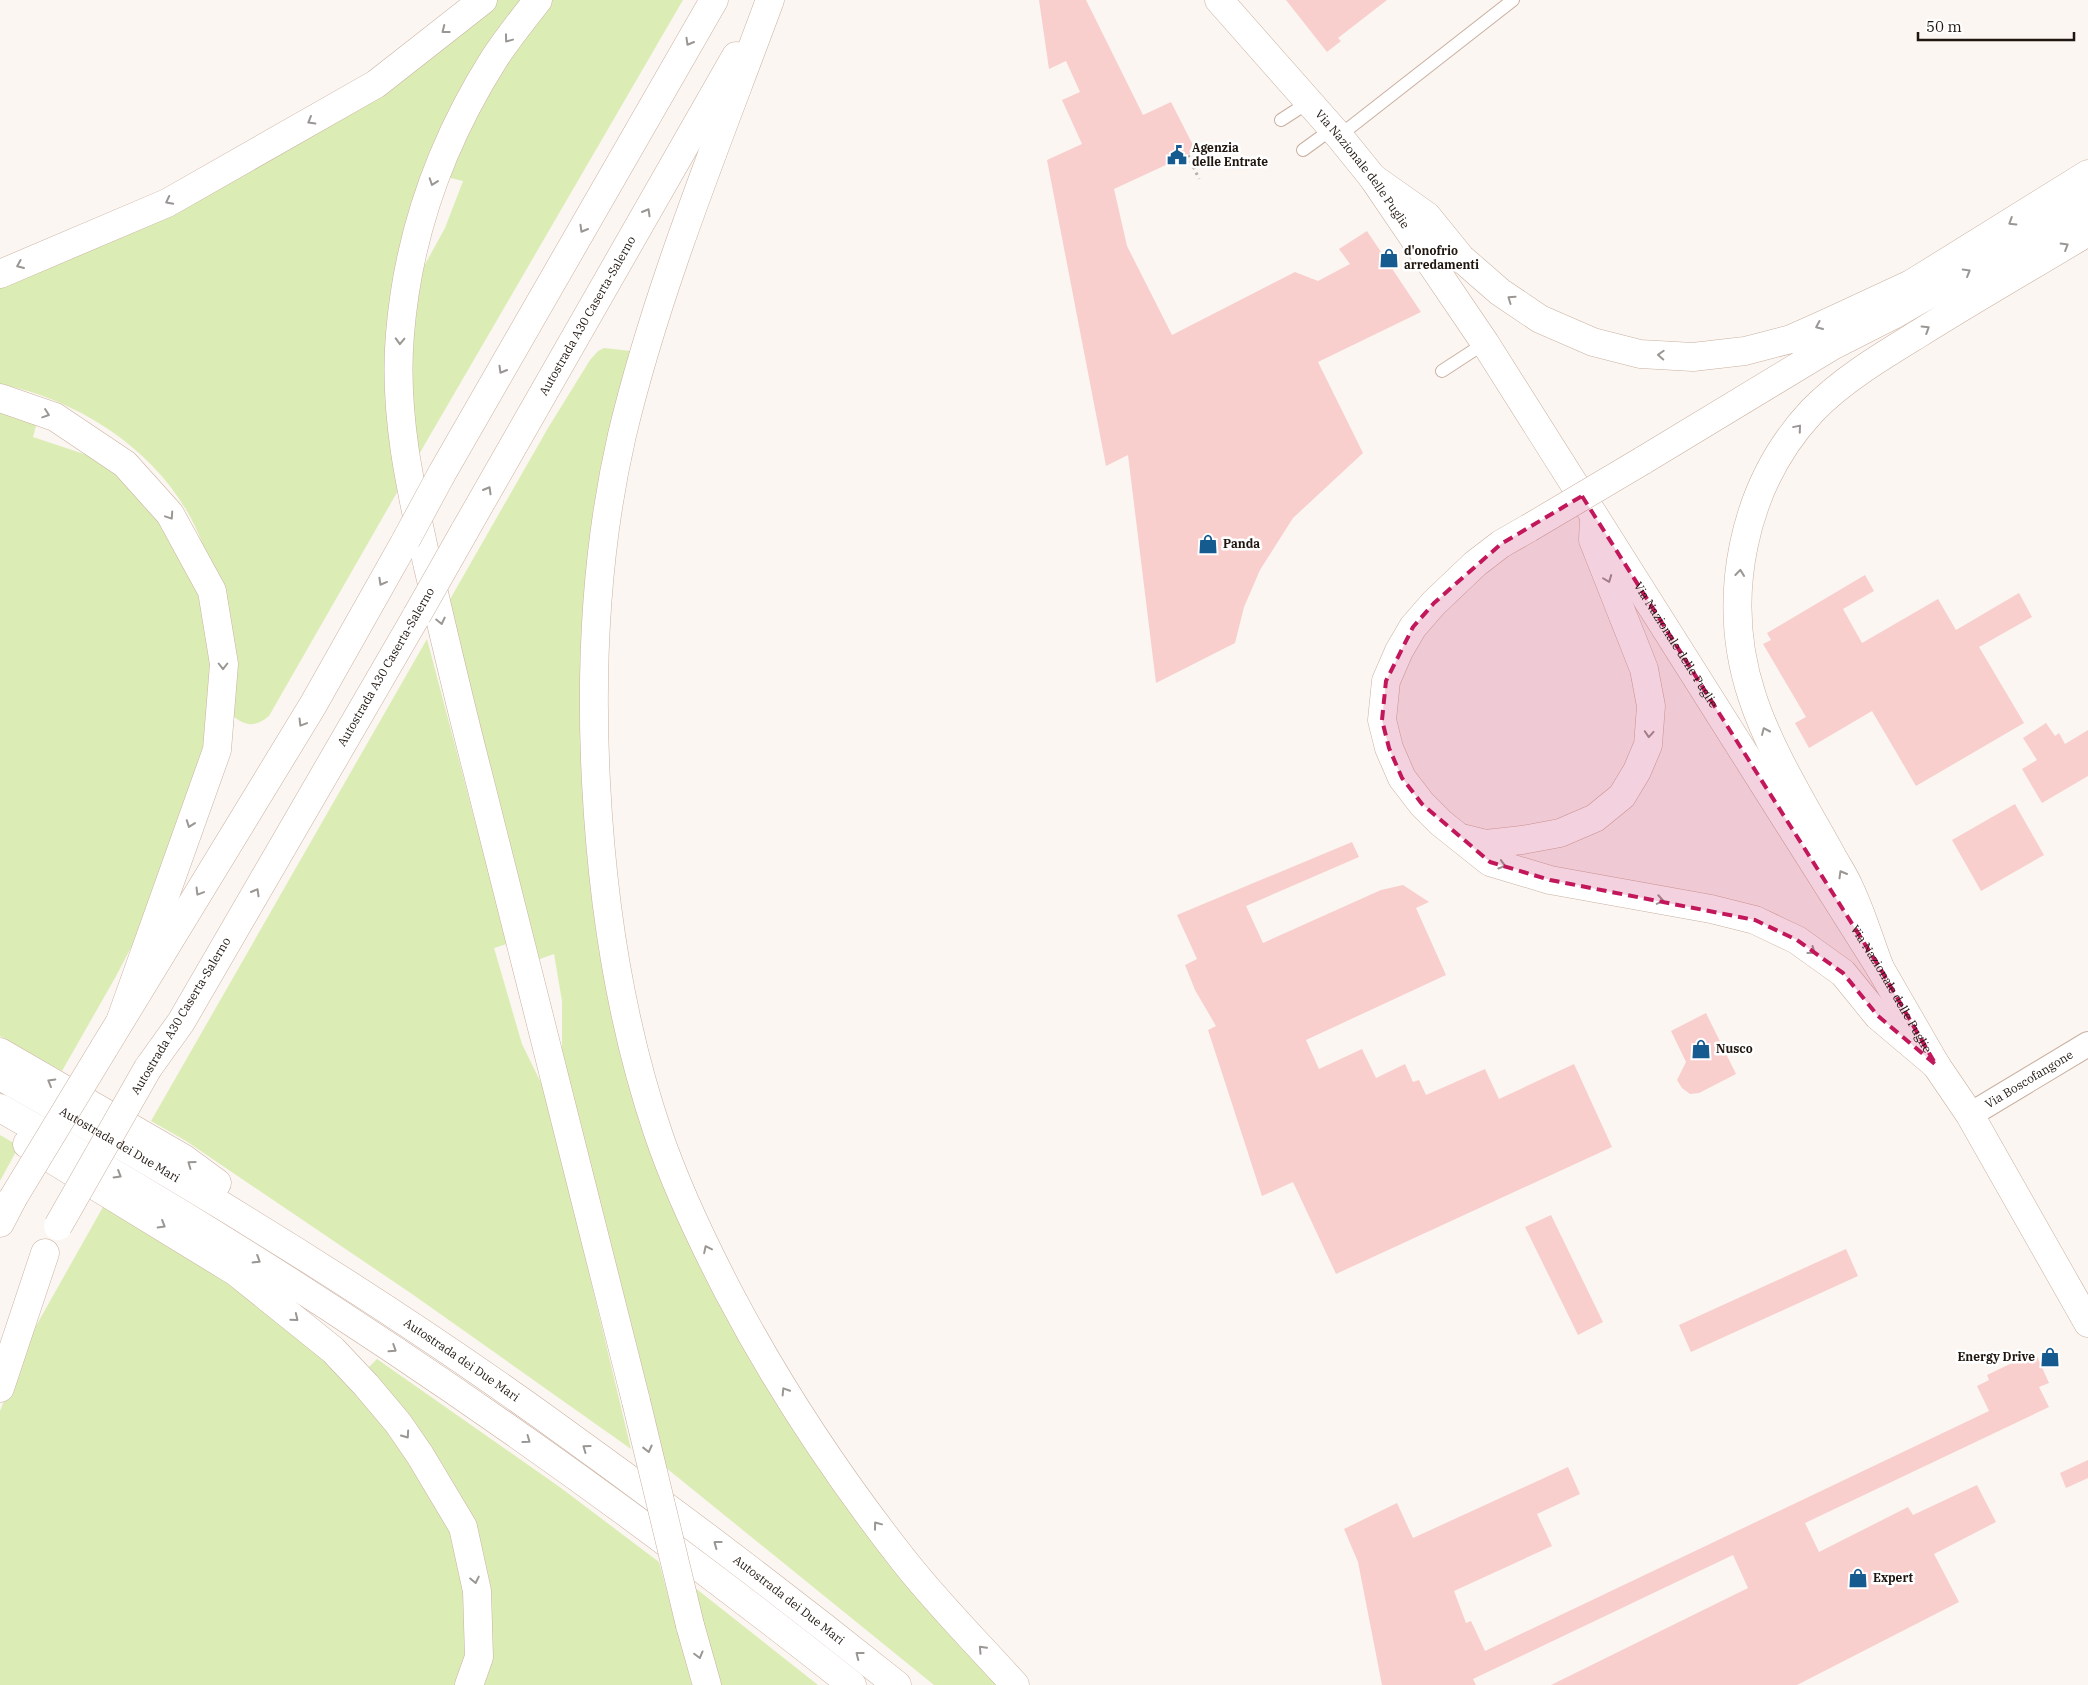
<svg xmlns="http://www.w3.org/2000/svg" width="2088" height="1685" viewBox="0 0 2088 1685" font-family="'IBM Plex Serif',serif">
<rect width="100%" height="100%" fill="#fbf6f2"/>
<path fill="#dbedb5" d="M492,0h28l-25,37 -87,183 -9,269 -130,227c-13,11 -24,11 -37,-1 -6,-37 -12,-74 -18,-112 -3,-16 -4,-36 -9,-52 -29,-88 -116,-149 -205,-167v-107l67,-28z
M551,0h132l-265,456 -5,-35 -2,-62 8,-70 4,-21 22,-40 18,-47 -17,-4 19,-45 51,-85z
M604,348l27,3 -49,276 -2,90 9,134 117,421 295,413h-67l-269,-218 -103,-412v-54l-8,-47 -17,6 -88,-359 99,-173 42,-68 8,-9z
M0,405l38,14 -5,18 69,23 29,16 59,89 20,71 3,74 -14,73 -34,100 -50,95 -53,93 -62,-35z
M427,639l49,186 34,118 -16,5 28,96 24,49 85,356 -219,-155 -226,-153 -35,-20z
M0,1135l19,11 -19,35z
M108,1198l96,62 170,137 86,151 8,94 -10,43h-458v-274l27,-69z
M377,1359l184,129 98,74 33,123h-214l-23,-198 -14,-25 -21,-30 -51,-65z
M694,1587l124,98h-98z"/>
<path fill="#f8cfcd" d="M1039,0h47l57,115 28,-13 25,49 -82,38 13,57 45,89 123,-63 23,9 32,-17 -11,-15 28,-18 54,81 -103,50 45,91 -70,65 -33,52 -16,37 -9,36 -79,40 -28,-228 -22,11 -59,-306 35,-16 -20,-44 18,-8 -14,-31 -17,8z
M1286,0h101l-49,38 3,3 -14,11z
M1865,575l9,16 -31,18 19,34 76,-44 18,31 63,-37 13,24 -53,30 45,76 -108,63 -44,-75 -63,37 -14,-25 11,-6 -43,-73 8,-4 -4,-7z
M2046,723l9,13 4,-3 6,11 23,-14v46l-46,27 -20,-34 15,-9 -14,-22z
M2015,804l29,51 -63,36 -29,-51z
M1352,842l7,15 -113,49 17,37 118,-53 22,-5 26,17 -13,6 30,67 -140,65 13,29 43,-20 14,29 29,-14 8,18 6,-2 7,15 59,-26 14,30 75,-35 38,83 -276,127 -43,-92 -31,14 -54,-166 8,-4 -21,-36 -10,-25 12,-6 -20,-44z
M1706,1013l30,61 -37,19 -9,1 -8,-6 -5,-8 9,-18 -15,-31z
M1551,1215l52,107 -25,13 -53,-108z
M1846,1249l12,27 -167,76 -12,-27z
M2035,1352l14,31 -10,4 10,20 -244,116 14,29 89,-45 5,8 64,-30 19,37 -62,32 25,48 -162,83h-246l197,-97 -15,-33 -260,124 3,6h-94l-24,-123 -14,-33 53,-26 16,35 155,-71 12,27 -43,20 15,32 -98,45 12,32 5,-2 14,30 504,-240 -12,-25 12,-6 -2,-5z
M2088,1460v18l-22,10 -6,-15z"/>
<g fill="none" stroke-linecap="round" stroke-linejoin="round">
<defs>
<path id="service" d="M1281,120l28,-18
M1339,136l174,-136
M1303,150l29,-21
M1442,371l43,-28"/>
<g id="minor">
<path id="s1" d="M1970,1115l118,-71"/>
</g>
<g id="primary">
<path id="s2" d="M1219,0l120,136 34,42 112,165 395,625 56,97 34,50 118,208"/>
</g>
<path id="trunk" d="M1373,178l54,38 34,42 39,34 40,27 53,23 47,12 53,3 52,-6 46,-12 38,-17 82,-38 177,-110
M1642,461l190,-115 61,-31 195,-112
M1529,528l-28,16 -26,20 -41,39 -21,24 -14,24 -13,30 -4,39 7,28 13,30 20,26 19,19 49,39 60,18 161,29 44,11 42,20 46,33 35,43 58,49
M1462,838l24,6 36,-4 38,-7 35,-15 27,-22 15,-25 11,-26 3,-39 -7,-37 -51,-129 1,-24
M1880,968c-10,-26 -18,-54 -30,-79 -5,-12 -12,-22 -18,-33 -27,-49 -63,-107 -80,-160 -32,-97 -10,-210 60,-285 29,-30 67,-53 103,-75 57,-36 115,-69 173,-104"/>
<g id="motorway">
<path d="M538,0c-15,19 -31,39 -44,59 -53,84 -86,176 -94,275 -7,79 11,157 28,233 16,69 32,138 50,207 53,209 106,418 158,627"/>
<path d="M770,0c-52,141 -113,288 -148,435 -26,113 -32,231 -26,347 6,118 24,239 62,351 19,56 44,108 71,160 50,95 109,184 176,269 34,43 73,82 110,123"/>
<path d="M0,274l167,-71 209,-119 107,-84"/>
<path d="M0,398l55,19 70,47 45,50 42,77 12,73 -7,86 -96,269"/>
<path d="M441,475l273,-475"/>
<path id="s3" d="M464,532l272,-476"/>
<path d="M104,1048l209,-343 93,-165"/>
<path d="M0,1052l183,106 34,25"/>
<path d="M148,1068l33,-46 236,-407"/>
<path id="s4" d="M0,1076c187,105 371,217 545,342 120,86 237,175 352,267"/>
<path d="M0,1108c301,168 582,363 852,577"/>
<path d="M27,1144l209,128 97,78 33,35 32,38 22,32 43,72 14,64 2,66 -10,28"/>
<path d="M0,1223l13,-25"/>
<path d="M0,1388l45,-135"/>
<path d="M690,1625l17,60"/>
</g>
</defs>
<use href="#service" stroke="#cab0a0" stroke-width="14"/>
<use href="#minor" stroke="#cab0a0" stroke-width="26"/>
<use href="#primary" stroke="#cab0a0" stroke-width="29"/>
<use href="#trunk" stroke="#cab0a0" stroke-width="29"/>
<use href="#motorway" stroke="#cab0a0" stroke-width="29"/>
<path stroke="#b6b0ab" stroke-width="3" stroke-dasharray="2.5 4" stroke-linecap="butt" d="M1188,155l11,24"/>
<use href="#service" stroke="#fff" stroke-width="12"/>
<use href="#minor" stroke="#fff" stroke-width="24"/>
<use href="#primary" stroke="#fff" stroke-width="28"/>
<use href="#trunk" stroke="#fff" stroke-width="28"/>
<use href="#motorway" stroke="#fff" stroke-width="28"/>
<defs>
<path id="trunk-bridge" d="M1529,528l113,-67"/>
<path id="motorway-bridge" d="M406,540l35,-65
M417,615l47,-83
M13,1198l91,-150
M58,1226l90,-158
M636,1401l54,224"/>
</defs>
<use href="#trunk-bridge" stroke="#cab0a0" stroke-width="29" stroke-linecap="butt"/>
<use href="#motorway-bridge" stroke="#cab0a0" stroke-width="29" stroke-linecap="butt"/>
<use href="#trunk-bridge" stroke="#fff" stroke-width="28"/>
<use href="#motorway-bridge" stroke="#fff" stroke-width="28"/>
</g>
<defs><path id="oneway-chevron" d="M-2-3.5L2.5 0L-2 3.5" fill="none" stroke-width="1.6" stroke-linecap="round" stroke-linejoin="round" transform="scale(1.25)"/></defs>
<g stroke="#9a9693">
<use href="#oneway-chevron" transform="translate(445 30) rotate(142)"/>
<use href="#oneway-chevron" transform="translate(508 39) rotate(127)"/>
<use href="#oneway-chevron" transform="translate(689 42) rotate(120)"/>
<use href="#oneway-chevron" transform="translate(311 121) rotate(150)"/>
<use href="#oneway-chevron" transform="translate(433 182) rotate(109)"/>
<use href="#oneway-chevron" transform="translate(169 201) rotate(153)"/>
<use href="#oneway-chevron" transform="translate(647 212) rotate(-60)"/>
<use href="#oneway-chevron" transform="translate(2012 222) rotate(148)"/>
<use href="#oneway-chevron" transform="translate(583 229) rotate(120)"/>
<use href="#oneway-chevron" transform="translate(2065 246) rotate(-31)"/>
<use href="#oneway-chevron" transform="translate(20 265) rotate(157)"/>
<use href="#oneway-chevron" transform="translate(1967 272) rotate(-30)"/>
<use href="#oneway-chevron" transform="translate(1511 299) rotate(-145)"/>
<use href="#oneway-chevron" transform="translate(1819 326) rotate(156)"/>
<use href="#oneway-chevron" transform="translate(1926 329) rotate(-32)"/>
<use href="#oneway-chevron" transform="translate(400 341) rotate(92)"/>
<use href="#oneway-chevron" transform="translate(1661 355) rotate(-177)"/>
<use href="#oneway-chevron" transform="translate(502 370) rotate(120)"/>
<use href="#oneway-chevron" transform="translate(46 414) rotate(19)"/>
<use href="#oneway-chevron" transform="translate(1798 428) rotate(-50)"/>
<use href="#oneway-chevron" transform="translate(488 490) rotate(-60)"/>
<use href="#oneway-chevron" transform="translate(170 516) rotate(56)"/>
<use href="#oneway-chevron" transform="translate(1740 573) rotate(-84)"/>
<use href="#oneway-chevron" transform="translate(1608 579) rotate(69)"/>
<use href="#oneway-chevron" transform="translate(382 582) rotate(119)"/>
<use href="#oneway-chevron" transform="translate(441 621) rotate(77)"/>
<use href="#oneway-chevron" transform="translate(223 666) rotate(90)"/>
<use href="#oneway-chevron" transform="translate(302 723) rotate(121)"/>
<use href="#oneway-chevron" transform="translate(1765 731) rotate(-114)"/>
<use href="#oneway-chevron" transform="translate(1649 734) rotate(94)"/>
<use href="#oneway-chevron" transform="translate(190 824) rotate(110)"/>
<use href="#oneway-chevron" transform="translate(1502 865) rotate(17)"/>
<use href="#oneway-chevron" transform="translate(1842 874) rotate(-120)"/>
<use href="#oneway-chevron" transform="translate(199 892) rotate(121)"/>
<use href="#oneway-chevron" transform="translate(256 892) rotate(-60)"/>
<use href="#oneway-chevron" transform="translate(1660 900) rotate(10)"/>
<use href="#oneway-chevron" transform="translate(1812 951) rotate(36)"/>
<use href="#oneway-chevron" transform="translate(51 1082) rotate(-150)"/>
<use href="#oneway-chevron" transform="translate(191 1164) rotate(-144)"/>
<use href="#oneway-chevron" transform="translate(118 1175) rotate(31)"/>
<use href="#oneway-chevron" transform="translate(162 1225) rotate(31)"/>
<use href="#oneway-chevron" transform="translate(707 1249) rotate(-116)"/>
<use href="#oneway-chevron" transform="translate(257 1260) rotate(32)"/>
<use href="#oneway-chevron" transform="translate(295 1318) rotate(39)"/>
<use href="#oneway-chevron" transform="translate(393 1349) rotate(33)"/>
<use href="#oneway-chevron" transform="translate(785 1391) rotate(-122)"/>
<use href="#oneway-chevron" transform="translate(406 1435) rotate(55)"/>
<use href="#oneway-chevron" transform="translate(527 1440) rotate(36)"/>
<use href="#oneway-chevron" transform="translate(586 1448) rotate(-144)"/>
<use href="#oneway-chevron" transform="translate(648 1449) rotate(76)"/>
<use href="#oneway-chevron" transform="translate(877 1525) rotate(-127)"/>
<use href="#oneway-chevron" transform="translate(717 1544) rotate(-143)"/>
<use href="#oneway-chevron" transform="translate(475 1580) rotate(78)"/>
<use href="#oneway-chevron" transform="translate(982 1649) rotate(-133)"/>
<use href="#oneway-chevron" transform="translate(699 1655) rotate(75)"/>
<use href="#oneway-chevron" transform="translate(859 1655) rotate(-142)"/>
</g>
<path fill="#c2185b" fill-opacity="0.2" stroke="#c2185b" stroke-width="4" stroke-dasharray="10 6" stroke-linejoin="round" d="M1582,496l298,472 56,97 -58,-49 -35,-43 -46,-33 -42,-20 -205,-40 -60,-18 -68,-58 -20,-26 -13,-30 -7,-28 4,-39 27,-54 21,-24 67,-59z"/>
<defs>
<symbol id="civic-bare" viewBox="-9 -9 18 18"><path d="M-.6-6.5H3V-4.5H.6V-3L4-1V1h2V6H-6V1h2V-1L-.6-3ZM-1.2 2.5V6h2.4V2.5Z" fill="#155b90" stroke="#fff" stroke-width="2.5" paint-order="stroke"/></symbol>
<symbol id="shop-bare" viewBox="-9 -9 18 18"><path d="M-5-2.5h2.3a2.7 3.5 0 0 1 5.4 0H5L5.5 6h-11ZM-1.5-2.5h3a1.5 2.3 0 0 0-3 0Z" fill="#155b90" stroke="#fff" stroke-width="2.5" paint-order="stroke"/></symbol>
</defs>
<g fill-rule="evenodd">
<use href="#civic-bare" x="1163" y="141" width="28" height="28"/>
<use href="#shop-bare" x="1375" y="244" width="28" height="28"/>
<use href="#shop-bare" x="1194" y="530" width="28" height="28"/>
<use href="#shop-bare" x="1687" y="1035" width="28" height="28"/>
<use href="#shop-bare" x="2036" y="1343" width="28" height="28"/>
<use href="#shop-bare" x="1844" y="1564" width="28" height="28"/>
</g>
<g text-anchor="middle" stroke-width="5" stroke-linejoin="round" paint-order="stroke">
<g font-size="12" font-weight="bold" fill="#1f1610" stroke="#fff" text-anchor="start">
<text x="1192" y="152">Agenzia<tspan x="1192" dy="14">delle Entrate</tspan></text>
<text x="1404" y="255">d'onofrio<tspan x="1404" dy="14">arredamenti</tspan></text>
<text x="1223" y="548">Panda</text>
<text x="1716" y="1053">Nusco</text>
<text x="2035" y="1361" text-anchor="end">Energy Drive</text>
<text x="1873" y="1582">Expert</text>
</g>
<g font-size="12" fill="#1f1610" stroke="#fff">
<text dy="4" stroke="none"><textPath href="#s2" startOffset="222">Via Nazionale delle Puglie</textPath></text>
<text dy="4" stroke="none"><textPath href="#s3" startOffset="249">Autostrada A30 Caserta-Salerno</textPath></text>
<text dy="4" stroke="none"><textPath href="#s2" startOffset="792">Via Nazionale delle Puglie</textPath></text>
<text transform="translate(386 667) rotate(-60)" y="4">Autostrada A30 Caserta-Salerno</text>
<text dy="4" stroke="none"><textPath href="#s2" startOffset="1198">Via Nazionale delle Puglie</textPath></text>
<text transform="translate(181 1016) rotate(-59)" y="4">Autostrada A30 Caserta-Salerno</text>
<text dy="4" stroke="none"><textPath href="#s1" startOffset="69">Via Boscofangone</textPath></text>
<text dy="4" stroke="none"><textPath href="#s4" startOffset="138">Autostrada dei Due Mari</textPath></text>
<text dy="4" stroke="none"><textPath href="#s4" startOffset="542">Autostrada dei Due Mari</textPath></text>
<text dy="4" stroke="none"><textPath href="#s4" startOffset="948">Autostrada dei Due Mari</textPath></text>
</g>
</g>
<path d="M1918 32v8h156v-8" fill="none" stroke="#1f1610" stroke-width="2.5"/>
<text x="1926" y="32" font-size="15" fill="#1f1610" stroke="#ffffff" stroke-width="4" paint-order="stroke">50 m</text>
</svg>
